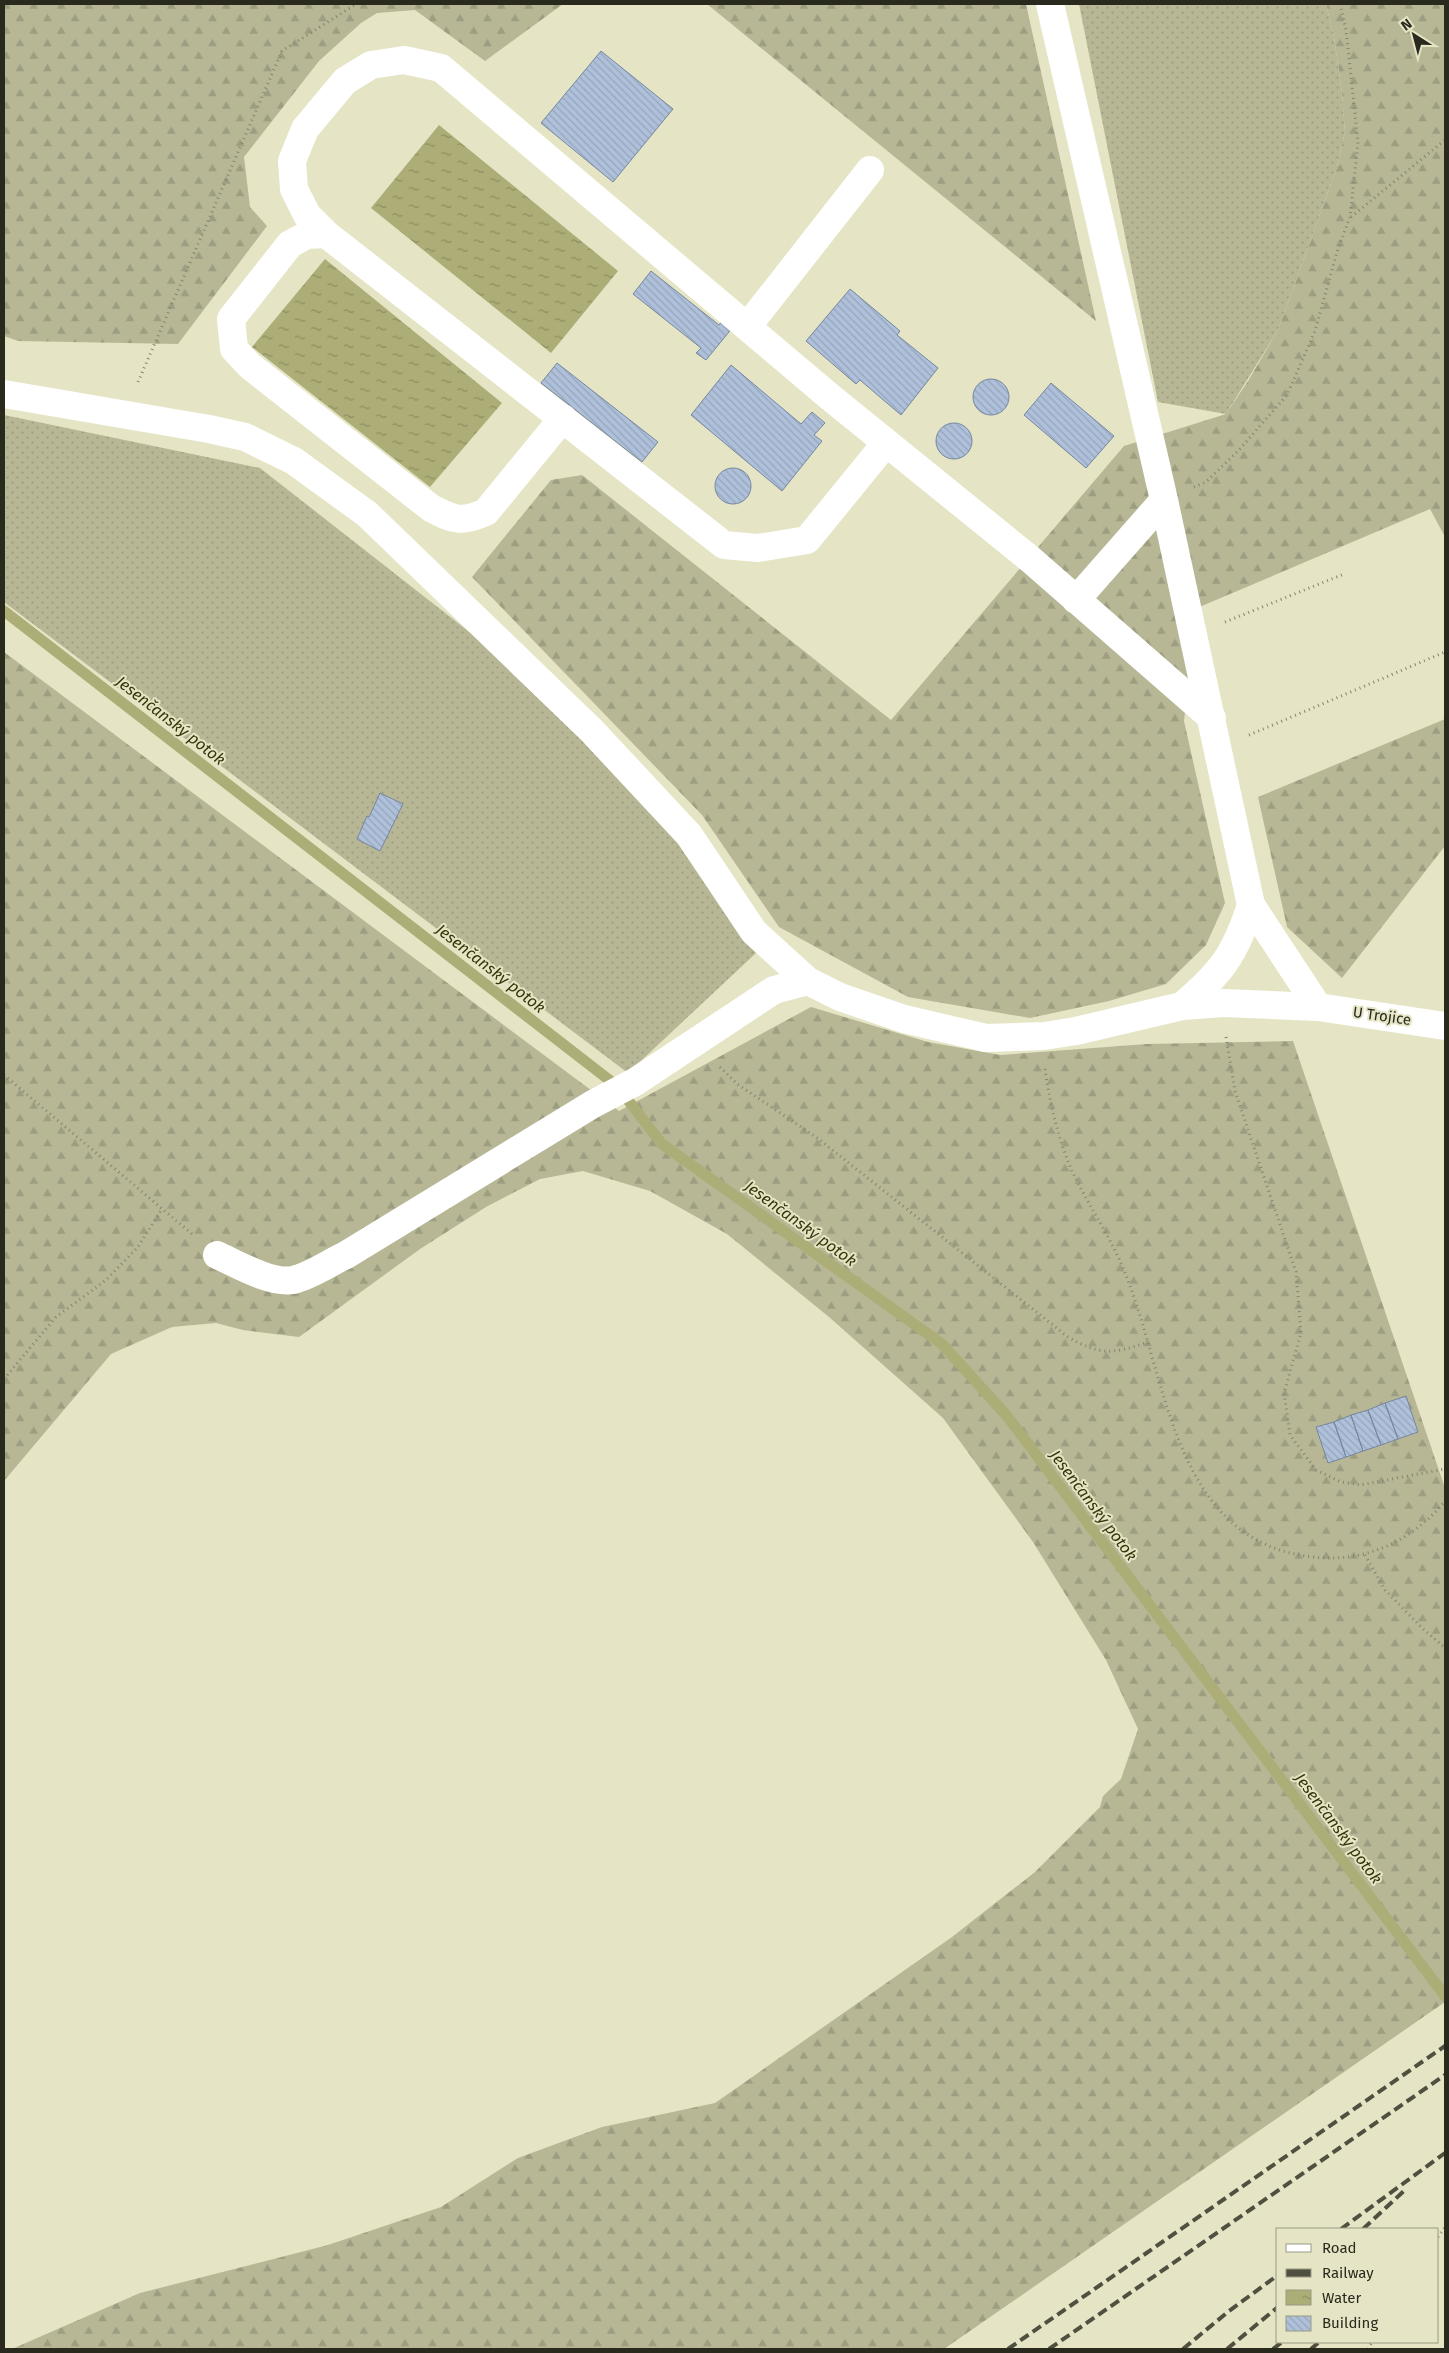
<svg xmlns="http://www.w3.org/2000/svg" width="1449" height="2353" viewBox="0 0 1449 2353" font-family="'Fira Sans',sans-serif">
<defs>
<pattern id="forest-firs" width="22" height="20" patternUnits="userSpaceOnUse" patternTransform="scale(1.25)"><rect width="22" height="20" fill="#b7b796"/><path d="M5 1l3.5 6h-7zM16 11l3.5 6h-7z" fill="#9d9d81"/></pattern>
<pattern id="garden-dots" width="8" height="8" patternUnits="userSpaceOnUse" patternTransform="scale(1.25)"><rect width="8" height="8" fill="#b7b796"/><path d="M2 2h.1M6 6h.1" fill="none" stroke="#9d9d81" stroke-width="1.8" stroke-linecap="round"/></pattern>
<pattern id="water-ripples" width="26" height="14" patternUnits="userSpaceOnUse" patternTransform="scale(1.25)"><rect width="26" height="14" fill="#adad77"/><path d="M2 4q2-2 4 0t4 0M15 11q2-2 4 0t4 0" fill="none" stroke="#8d8d61"/></pattern>
<pattern id="building-back-hatch" width="6" height="6" patternUnits="userSpaceOnUse" patternTransform="scale(1.25)"><rect width="6" height="6" fill="#aec0da"/><path d="M-1 5l2 2M0 0l6 6M5-1l2 2" fill="none" stroke="#96a5bb"/></pattern>
</defs>
<rect width="100%" height="100%" fill="#e5e5c5"/>
<path fill="url(#forest-firs)" d="M4,4h559l-78,57 -70,-51 -38,3 -16,10 -42,38 -75,96 6,50 17,19 -89,118 -160,-3 -14,-5z
M707,4h319l70,317z
M1326,4h119v533l-15,-28 -233,99 -13,113 41,182 -19,42 -40,39 -57,17 -79,17 -122,-21 -129,-70 -77,-112 -230,-238 79,-97 31,-5 309,245 233,-274 102,-32 22,-33 30,-51 59,-163 8,-35 -3,-38 -8,-57z
M4,652l615,459 192,-104 117,35 72,13 147,-11 146,-3 152,447v514l-501,347h-932l128,-56 188,-48 113,-38 77,-49 84,-31 113,-24 237,-166 83,-65 65,-65 3,-11 18,-17 17,-50 -32,-69 -73,-118 -90,-124 -114,-101 -102,-83 -77,-43 -67,-20 -43,8 -54,28 -66,42 -121,88 -56,-7 -27,-7 -44,4 -61,27 -107,127z
M1445,719v127l-103,132 -55,-51 -29,-130z"/>
<path fill="url(#garden-dots)" d="M1079,4h247l8,33 8,57 3,38 -8,35 -59,163 -52,84 -68,-12z
M4,415l256,53 226,177 193,189 77,119 -128,120 -624,-471z"/>
<path fill="url(#water-ripples)" d="M439,125l179,146 -67,82 -180,-145z
M325,259l177,144 -72,84 -178,-140z"/>
<g fill="none" stroke-linecap="round" stroke-linejoin="round">
<path stroke="#adad77" stroke-width="11" d="M4,611l613,475 45,58 280,200 65,72 438,580"/>
</g>
<path fill="url(#building-back-hatch)" stroke="#75869e" d="M601,51l72,58 -60,73 -72,-59z
M651,271l68,54 4,-5 10,7 -27,33 -10,-7 5,-5 -68,-54z
M850,289l50,42 -3,4 41,33 -37,47 -41,-35 -4,4 -50,-43z
M557,363l101,79 -16,20 -101,-79z
M731,365l70,59 11,-12 13,11 -11,12 8,6 -40,50 -91,-76z
M973 397a18 18 0 1 1 36 0a18 18 0 1 1-36 0Z
M1051,383l63,53 -28,32 -62,-53z
M936 441a18 18 0 1 1 36 0a18 18 0 1 1-36 0Z
M715 486a18 18 0 1 1 36 0a18 18 0 1 1-36 0Z
M380,793l23,11 -23,47 -23,-12 10,-23 2,1z
M1406,1396l12,36 -20,7 -13,-36z
M1385,1403l13,36 -17,6 -13,-35z
M1368,1410l13,35 -18,6 -12,-36z
M1351,1415l12,36 -17,6 -12,-35z
M1334,1422l12,35 -18,6 -12,-36z"/>
<g fill="none" stroke-linecap="round" stroke-linejoin="round">
<path stroke="#84846e" stroke-width="3" stroke-dasharray="1 4" stroke-linecap="butt" d="M1351,217l94,-77
M138,382l144,-331 74,-47
M1194,487l12,-5 33,-32 48,-55 28,-64 22,-79 13,-35 8,-75 -12,-112 -6,-26
M1225,622l119,-48
M1249,735l196,-83
M1226,1037l9,54 61,181 5,61 -17,60 6,42 26,35 25,12 19,3 85,-16
M720,1067l17,17 79,53 252,200c33,19 45,17 80,5
M1045,1069c5,35 13,69 27,102 17,36 41,69 55,107 43,110 48,275 201,280 46,1 89,-22 117,-57
M4,1075l188,159
M4,1379l52,-62 50,-37 32,-33 24,-38
M1365,1555l20,35 36,37 24,21
M1438,2237l7,-10
M1368,2349l4,-7"/>
<path stroke="#fff" stroke-width="28" d="M1050,4l114,496 87,405 67,102
M326,234l-19,1 -17,9 -59,75 3,30 16,17 181,142c23,12 30,15 55,4l77,-94
M747,327l123,-157
M4,394l205,35 36,8 49,24 73,53 225,217 97,104 65,97 54,49
M886,443l-79,97 -49,8 -34,-3 -398,-311 -19,-19 -13,-26 -2,-28 13,-32 40,-48 26,-16 33,-5 37,8 389,329 200,162 182,159
M1076,600l88,-100
M1182,1006c39,-33 53,-51 69,-101
M217,1255c20,9 54,29 76,25 18,-4 36,-17 53,-25l247,-151 42,-22 139,-92 34,-9 32,16 64,22 82,19 58,-2 32,-5 106,-25 42,-3 94,4 127,19"/>
<path stroke="#505040" stroke-width="4" stroke-dasharray="10 5" stroke-linecap="butt" d="M1341,2229l104,-76
M1363,2229l42,-39
M1008,2349l437,-303
M1049,2349l396,-274
M1183,2349l46,-38 49,-36
M1227,2349l51,-42
M1273,2349l9,-7
M1311,2349l7,-6"/>
</g>
<g text-anchor="middle" stroke-width="4" stroke-linejoin="round" paint-order="stroke">
<g font-size="15" fill="#29291d" stroke="#e5e5c5">
<text transform="translate(1382 1016) rotate(8)" y="5">U Trojice</text>
</g>
<g font-size="16" font-style="italic" fill="#37360a" stroke="#e5e5c5">
<text transform="translate(171 720) rotate(38)" y="6">Jesenčanský potok</text>
<text transform="translate(491 968) rotate(38)" y="6">Jesenčanský potok</text>
<text transform="translate(801 1223) rotate(36)" y="6">Jesenčanský potok</text>
<text transform="translate(1094 1505) rotate(53)" y="6">Jesenčanský potok</text>
<text transform="translate(1339 1828) rotate(53)" y="6">Jesenčanský potok</text>
</g>
</g>
<rect width="1449" height="2353" fill="none" stroke="#29291d" stroke-width="10"/>
<rect x="1276" y="2228" width="162" height="115" fill="#e5e5c5" stroke="#9a9a82"/>
<rect x="1286" y="2244" width="25" height="8" fill="#ffffff" stroke="#9a9a82"/>
<text x="1322" y="2253" font-size="15" fill="#29291d">Road</text>
<rect x="1286" y="2269" width="25" height="8" fill="#505040" stroke="#9a9a82"/>
<text x="1322" y="2278" font-size="15" fill="#29291d">Railway</text>
<rect x="1286" y="2290" width="25" height="15" fill="url(#water-ripples)" stroke="#9a9a82"/>
<text x="1322" y="2303" font-size="15" fill="#29291d">Water</text>
<rect x="1286" y="2316" width="25" height="15" fill="url(#building-back-hatch)" stroke="#9a9a82"/>
<text x="1322" y="2328" font-size="15" fill="#29291d">Building</text>
<g transform="translate(1414 35) rotate(324)" stroke="#e5e5c5" stroke-width="4" paint-order="stroke">
<path d="M0-4L9 19L0 12L-9 19Z" fill="#29291d"/>
<text y="-8" font-size="14" font-weight="bold" text-anchor="middle" fill="#29291d">N</text>
</g>
</svg>
